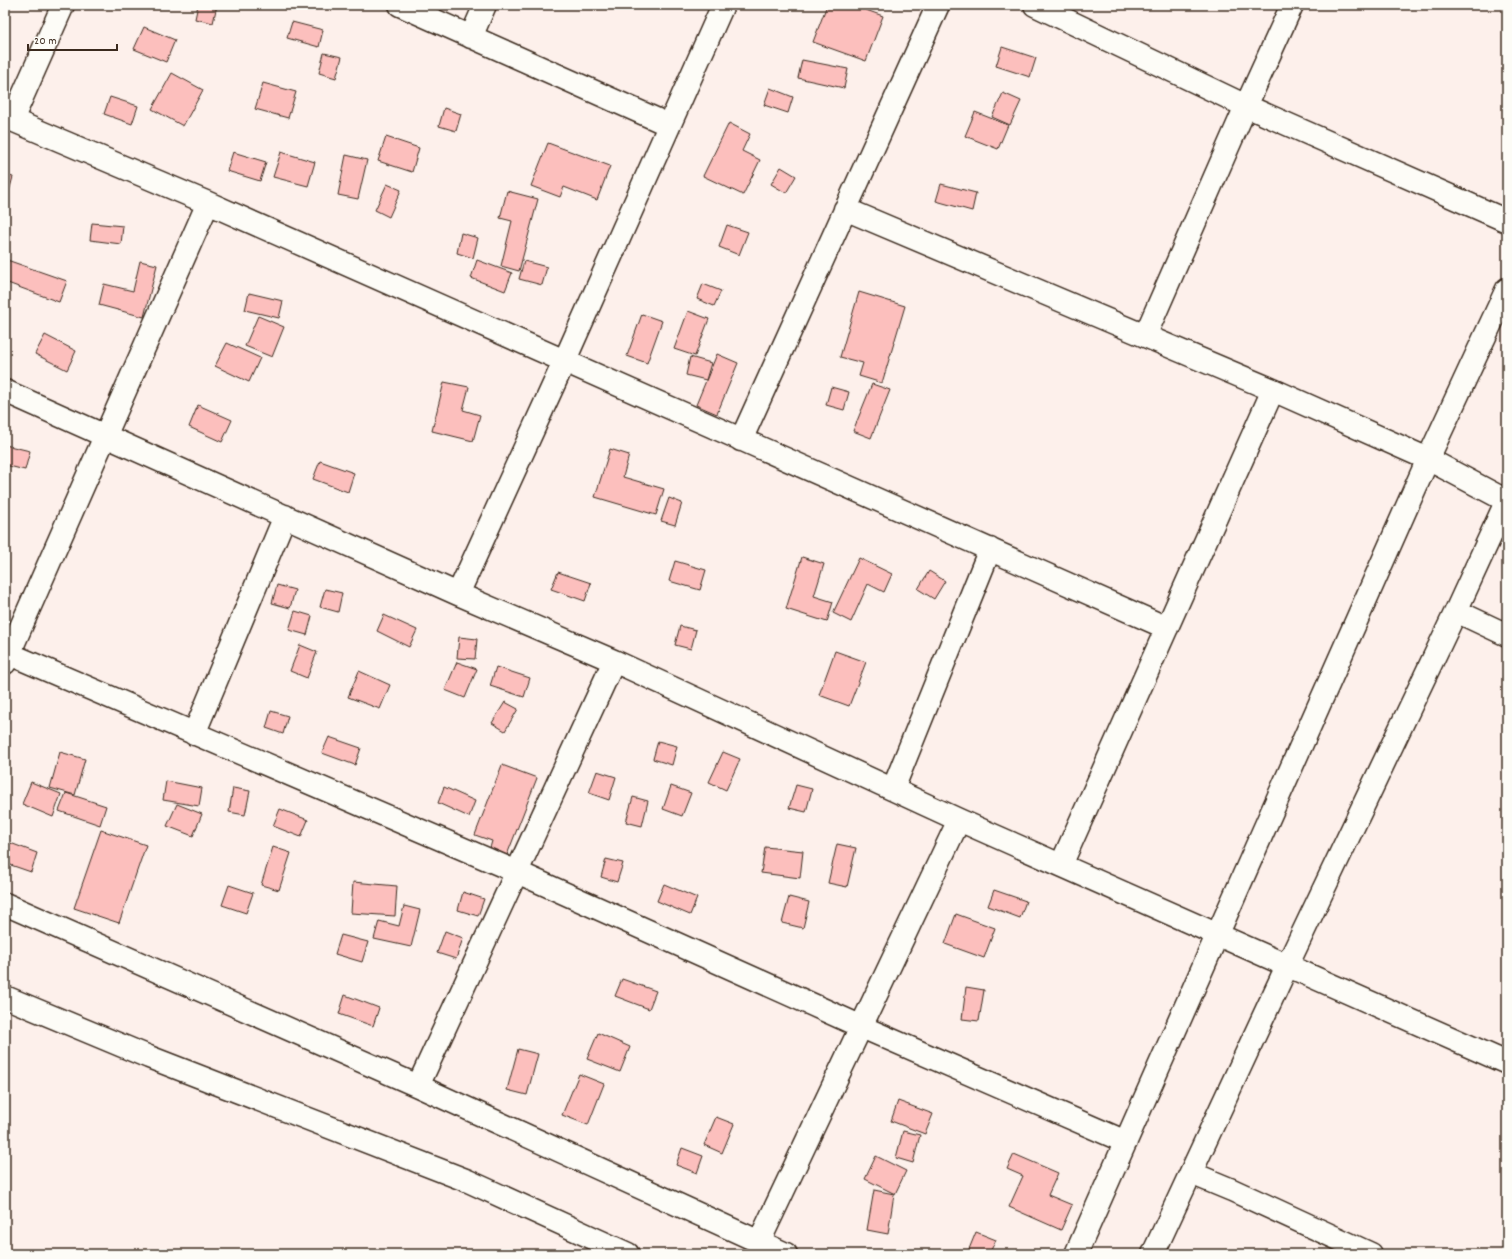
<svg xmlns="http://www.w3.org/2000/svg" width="1512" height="1259" viewBox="0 0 1512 1259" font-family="Dekko,sans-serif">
<rect width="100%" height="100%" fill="#fdf0eb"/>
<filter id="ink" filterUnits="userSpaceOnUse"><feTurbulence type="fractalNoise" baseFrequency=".025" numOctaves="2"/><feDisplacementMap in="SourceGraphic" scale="8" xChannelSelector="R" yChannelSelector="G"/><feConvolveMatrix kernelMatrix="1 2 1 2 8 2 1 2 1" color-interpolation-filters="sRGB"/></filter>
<g filter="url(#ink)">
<path fill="#fcbfbd" stroke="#3b2a1e" d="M198,5h19l-4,18 -18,-4z
M827,5h25l31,11 -17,45 -53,-19z
M292,22l31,8 -4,17 -32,-9z
M144,27l31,13 -9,22 -32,-13z
M1002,47l34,11 -6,19 -34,-11z
M324,53l18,4 -6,21 -17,-5z
M802,60l46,9 -4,19 -46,-10z
M172,73l31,17 -20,36 -31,-17z
M263,83l33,9 -8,26 -33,-9z
M770,88l23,9 -5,16 -24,-8z
M1003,93l18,8 -11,24 -18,-8z
M110,97l28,9 -6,18 -28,-10z
M444,108l17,6 -5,17 -17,-5z
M975,112l33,13 -10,24 -33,-13z
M729,123l21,11 -8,17 18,9 -17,35 -40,-19z
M386,137l33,11 -7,24 -34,-11z
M548,143l62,23 -13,34 -33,-13 -4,10 -29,-11z
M233,152l33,10 -6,19 -33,-10z
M281,152l34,10 -7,24 -35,-9z
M346,155l21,5 -9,39 -20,-4z
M781,167l15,9 -10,17 -15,-9z
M5,175l8,2 -5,18h-3z
M387,184l14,6 -12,27 -14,-7z
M941,184l35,9 -4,18 -36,-10z
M507,191l31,8 -19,72 -18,-5 11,-45 -12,-3z
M92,223l31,3 -2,18 -31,-4z
M727,225l21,7 -9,23 -20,-8z
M461,233l17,5 -5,20 -16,-5z
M7,260l60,21 -8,21 -54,-20v-17z
M477,260l35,13 -7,18 -34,-13z
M140,261l17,4 -13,52 -45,-12 5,-21 29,7z
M524,261l23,6 -5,18 -23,-6z
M703,284l18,7 -7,15 -17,-7z
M859,292l46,14 -23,77 -23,-7 4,-13 -23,-6z
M249,293l34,8 -4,17 -34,-8z
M688,311l21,8 -14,37 -21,-7z
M642,314l20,7 -15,42 -20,-7z
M258,316l26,11 -12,30 -27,-11z
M45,335l31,16 -9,19 -32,-16z
M227,343l33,15 -11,24 -34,-16z
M717,354l21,9 -21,51 -21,-9z
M690,357l21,6 -5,17 -20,-5z
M444,382l25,5 -6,23 17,5 -7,26 -41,-10z
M872,384l18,6 -19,48 -18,-7z
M831,387l18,5 -5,18 -18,-5z
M198,405l34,15 -10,22 -33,-15z
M5,445l25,6 -5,19 -20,-5z
M610,449l19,6 -6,22 41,12 -8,26 -61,-18z
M320,461l34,12 -6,19 -35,-13z
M669,498l13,5 -7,22 -14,-4z
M802,557l22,7 -10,32 19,6 -6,20 -41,-13z
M859,558l33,16 -8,18 -16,-8 -17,38 -18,-9z
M675,561l31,9 -6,20 -31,-9z
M929,571l16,10 -11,18 -16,-10z
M558,572l33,11 -6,18 -34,-12z
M277,585l18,5 -5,18 -18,-5z
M325,589l17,4 -4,19 -18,-5z
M295,611l17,5 -5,19 -18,-5z
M384,615l33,15 -8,17 -32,-16z
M680,626l16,4 -5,19 -16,-4z
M459,637l18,2 -2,20 -18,-1z
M300,645l17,7 -10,26 -17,-7z
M835,651l31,11 -17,44 -30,-11z
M457,662l20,7 -12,29 -20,-8z
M496,667l34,11 -6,19 -34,-11z
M359,671l31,14 -10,24 -32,-12z
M505,702l13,7 -13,22 -13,-8z
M271,711l17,5 -5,18 -17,-6z
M329,737l32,11 -6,17 -33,-12z
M658,741l19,5 -5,19 -19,-6z
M60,752l25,7 -10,36 -25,-7z
M723,752l17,7 -14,31 -17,-8z
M502,765l35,13 -30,77 -17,-7 2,-7 -17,-6z
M597,771l19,6 -7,23 -20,-7z
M166,781l36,7 -3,18 -36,-6z
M31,782l30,12 -8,23 -31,-13z
M796,785l16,4 -6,23 -17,-4z
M671,786l20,7 -9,23 -19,-7z
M444,787l31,14 -6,16 -31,-14z
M233,788l17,3 -5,24 -16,-3z
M66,793l40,13 -6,19 -41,-14z
M633,797l15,4 -6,25 -16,-4z
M177,804l25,10 -9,22 -26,-10z
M280,809l28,11 -7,17 -28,-11z
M101,830l45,15 -27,78 -45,-15z
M5,841l32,12 -6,19 -26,-9z
M837,844l19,4 -9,39 -19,-4z
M273,847l18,6 -12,37 -18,-5z
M765,847l38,4 -3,27 -39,-5z
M606,859l17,4 -6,19 -16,-5z
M353,882l44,4 -2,30 -44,-3z
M664,884l33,14 -7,17 -33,-14z
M229,885l24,8 -7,20 -24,-8z
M994,890l32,11 -6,17 -32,-12z
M463,892l21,7 -6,17 -20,-6z
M789,897l20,5 -6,26 -21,-5z
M404,906l16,4 -9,37 -37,-8 5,-18 20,5z
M956,914l39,14 -11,30 -39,-14z
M445,931l18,7 -7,21 -19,-6z
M341,935l27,7 -6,20 -27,-8z
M622,979l34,12 -7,18 -34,-13z
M966,987l18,3 -5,31 -17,-2z
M345,995l34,13 -6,18 -34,-12z
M598,1033l32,14 -10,25 -33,-13z
M518,1049l20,5 -11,41 -20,-5z
M579,1074l25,10 -16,41 -26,-10z
M898,1101l35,13 -8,20 -34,-13z
M716,1117l18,7 -12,29 -18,-8z
M903,1131l17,4 -7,28 -17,-5z
M682,1148l21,8 -6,17 -21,-8z
M1014,1154l44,19 -10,22 24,10 -11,25 -52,-23 14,-31 -16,-7z
M876,1156l30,15 -11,23 -30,-15z
M874,1190l20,4 -6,40 -21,-4z
M976,1232l20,8 -7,14h-22z"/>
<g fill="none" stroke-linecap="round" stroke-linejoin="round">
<defs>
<path id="street" d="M400,5l269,120
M1035,5l211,101 261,115
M471,37l14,-32
M5,117l203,86 959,425
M12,120l51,-115
M845,209l428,181 155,69 79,42
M1145,336l101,-230 46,-101
M5,391l453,203 156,67 345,159 548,243
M741,440l197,-435
M458,594l106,-232 159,-357
M1456,611l51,24
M5,652l512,220 345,155 264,115
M5,663l203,-460
M194,734l91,-218
M893,789l97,-240
M1061,865l212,-475
M5,904l413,182 368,168
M5,997l144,60 319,124 160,73
M418,1086l196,-425
M1191,1173l41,17 139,64
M759,1242l200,-422
M1076,1254l352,-795 79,-170
M1153,1254l134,-288 169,-355 51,-111"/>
</defs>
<use href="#street" stroke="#3b2a1e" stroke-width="25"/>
<use href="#street" stroke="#fdfcf7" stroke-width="22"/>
</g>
</g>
<rect width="1512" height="1259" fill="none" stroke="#fdfcf7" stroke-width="20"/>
<rect x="10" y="10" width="1492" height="1239" fill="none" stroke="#3b2a1e" stroke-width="1.5" filter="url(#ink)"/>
<path d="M28 44v6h89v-6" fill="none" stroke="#3b2a1e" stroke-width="2"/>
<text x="34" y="44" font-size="12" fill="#3b2a1e" stroke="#fdfcf7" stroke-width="3" paint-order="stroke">20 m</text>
</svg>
